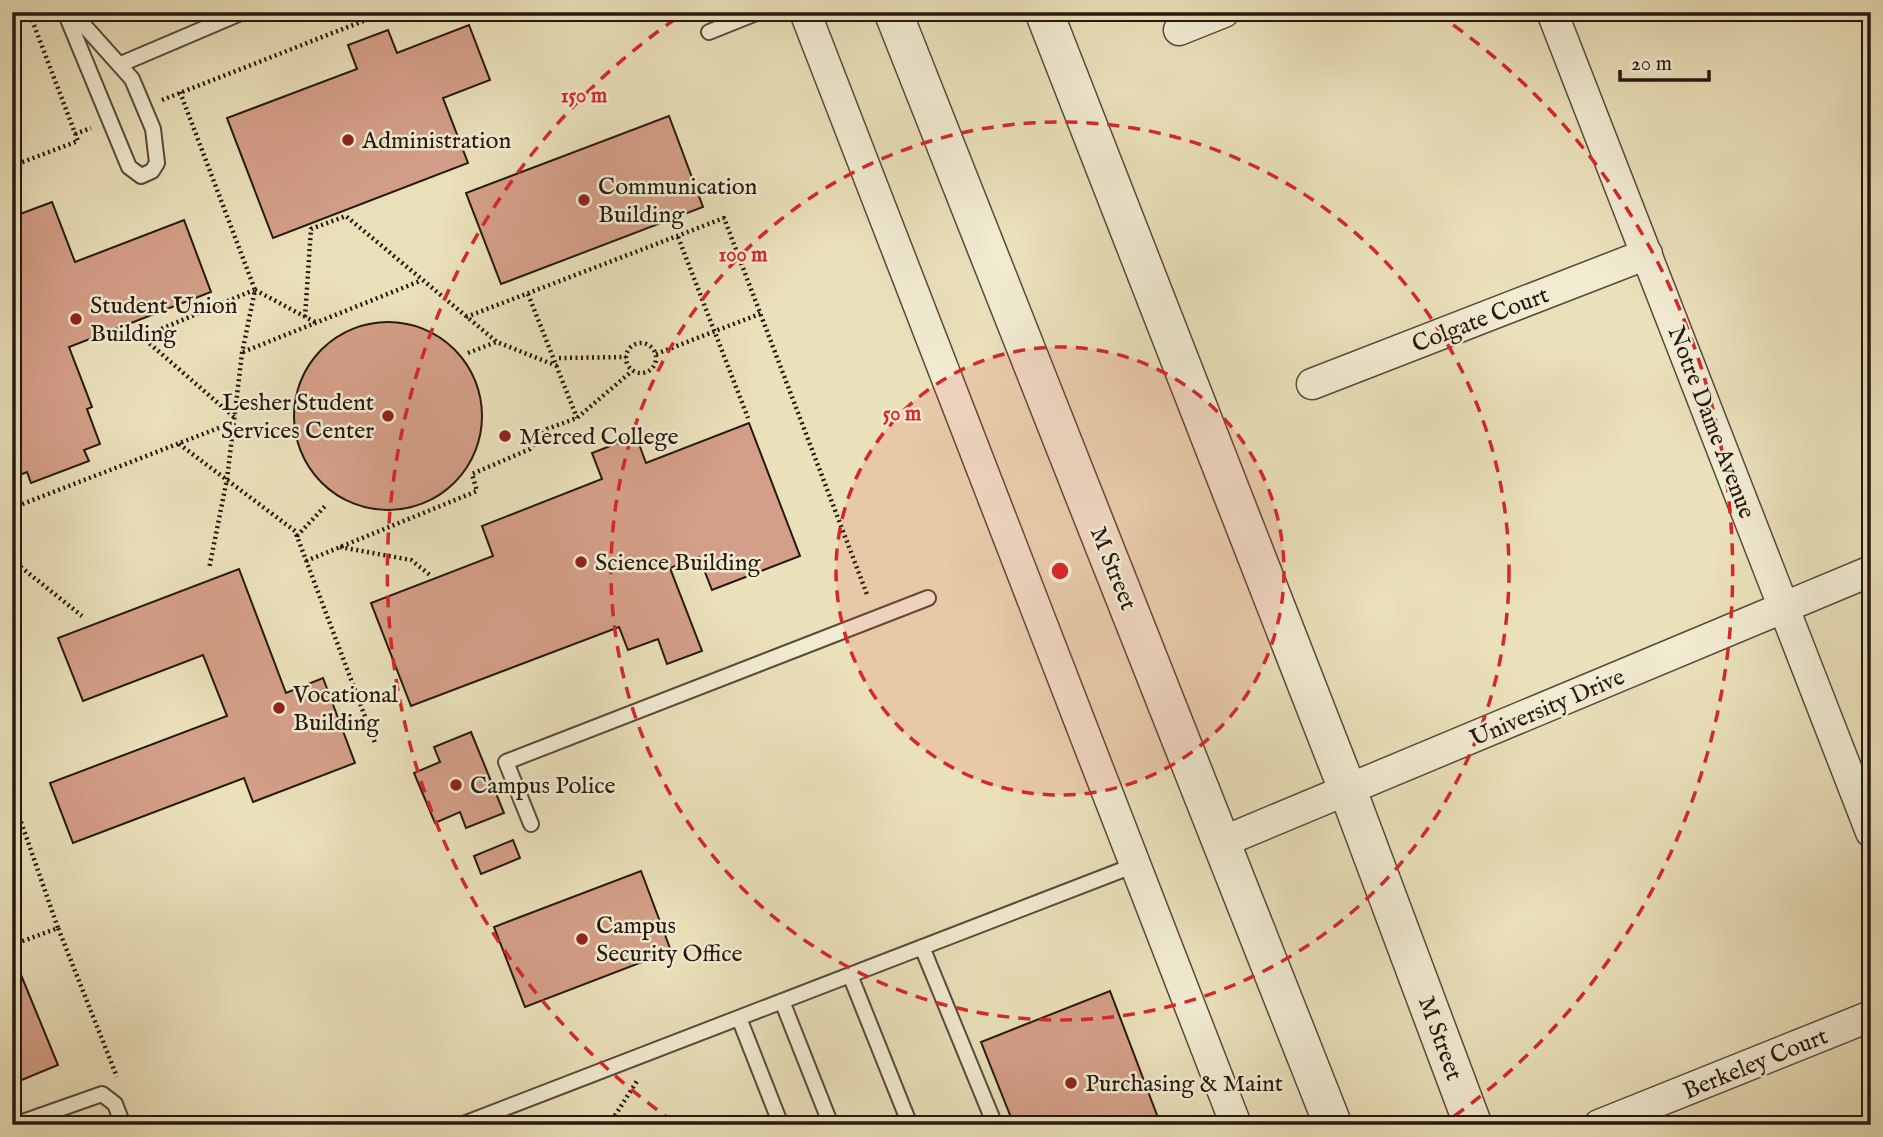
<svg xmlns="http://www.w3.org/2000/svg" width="1883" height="1137" viewBox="0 0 1883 1137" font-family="'IM FELL English',serif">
<rect width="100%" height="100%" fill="#eae0ba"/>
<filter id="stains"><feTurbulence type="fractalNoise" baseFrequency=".00286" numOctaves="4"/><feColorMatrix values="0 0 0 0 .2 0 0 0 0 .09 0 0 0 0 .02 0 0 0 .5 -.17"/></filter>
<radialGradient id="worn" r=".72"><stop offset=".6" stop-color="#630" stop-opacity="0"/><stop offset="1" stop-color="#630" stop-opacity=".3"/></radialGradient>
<path fill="#d49f88" stroke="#26180f" stroke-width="2" d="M469,25l21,55 -47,18 25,65 -195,75 -46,-120 130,-49 -9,-24 40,-15 9,23z
M669,116l34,91 -202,77 -35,-91z
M52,202l23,60 109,-42 27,72 -142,55 23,60 -5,2 13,35 -16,6 5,11 -58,22 -4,-11 -15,6v-261z
M294 416a94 94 0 1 1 188 0a94 94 0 1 1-188 0Z
M749,423l51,133 -88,34 -13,-33 -29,11 32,83 -35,13 -9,-25 -30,11 -9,-23 -208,79 -40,-103 122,-47 -11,-30 120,-47 -10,-26 44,-17 10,27z
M239,569l47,124 37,-15 32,85 -102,39 -9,-24 -171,65 -23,-60 177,-67 -24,-61 -120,46 -25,-63z
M471,732l33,81 -38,15 -6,-16 -25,11 -21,-50 26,-11 -6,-15z
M513,840l7,18 -39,16 -7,-18z
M641,871l30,80 -146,56 -31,-80z
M12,953l46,112 -46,19z
M1110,991l50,132 -146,2 -33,-83z"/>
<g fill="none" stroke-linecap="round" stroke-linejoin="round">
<defs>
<path id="service" d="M65,12l64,155 12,9 11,-5 5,-8 -4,-34 -21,-50 -60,-67
M709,32l50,-20
M121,64l122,-52
M531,824l-25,-62 422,-164
M922,947l73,178
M850,975l60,150
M782,1001l49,124
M739,1018l42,107
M14,1125l88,-31 13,10 8,21
M461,1125l674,-260"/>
<path id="minor" d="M805,12l431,1113
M1552,12l319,820
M1179,30l45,-18
M1312,384l335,-130
M1222,842l649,-271
M1599,1125l272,-109"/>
<path id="tertiary" d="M893,12l440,1113
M1044,12l304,779 125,334"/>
</defs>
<use href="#service" stroke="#574a3a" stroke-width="18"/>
<use href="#minor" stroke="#574a3a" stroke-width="33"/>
<use href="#tertiary" stroke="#574a3a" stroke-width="40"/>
<path stroke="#26180f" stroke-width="4.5" stroke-dasharray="2 3.5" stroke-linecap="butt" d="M180,92l75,198 -13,63 -15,126 -18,90
M162,100l224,-88
M75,134l16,-6
M12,166l66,-25 -49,-129
M678,237l70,181
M255,290l60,32
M528,294l49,124
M305,317l6,-88 35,-13 151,126 60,24
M466,317l258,-99 144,379
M626 358a15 15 0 1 1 30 0a15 15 0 1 1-30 0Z
M243,352l177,-71
M468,353l28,-11
M656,354l106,-41
M559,358l67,-1
M234,417l-92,-80 112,-47
M179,444l116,87 80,212
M12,508l222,-86
M297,536l30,-32
M340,547l71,13 19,15
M12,560l70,56
M306,561l171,-70 -5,-17 58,-25 17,-20 30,-11 55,-47
M12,796l46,132
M12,945l46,-17 59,149
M609,1125l28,-44"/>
<use href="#service" stroke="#f1ebd2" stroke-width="14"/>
<use href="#minor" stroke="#f1ebd2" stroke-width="30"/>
<use href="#tertiary" stroke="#f1ebd2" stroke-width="37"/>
</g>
<circle cx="1060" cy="571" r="224" fill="#d62828" fill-opacity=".12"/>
<g fill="none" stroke="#d62828" stroke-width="3.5" stroke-dasharray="12 9">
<circle cx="1060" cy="571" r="224"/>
<circle cx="1060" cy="571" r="449"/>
<path d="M674 1122A673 673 0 0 1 684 13M1436 13A673 673 0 0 1 1446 1122"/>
</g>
<g fill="#8f2418" stroke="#f1ebd2" stroke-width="2.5">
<circle cx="348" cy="140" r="7"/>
<circle cx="584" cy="200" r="7"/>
<circle cx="76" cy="319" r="7"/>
<circle cx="388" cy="416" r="7"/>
<circle cx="505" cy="436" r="7"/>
<circle cx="581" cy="562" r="7"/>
<circle cx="279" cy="708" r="7"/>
<circle cx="456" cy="785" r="7"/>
<circle cx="582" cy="939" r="7"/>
<circle cx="1071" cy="1083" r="7"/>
</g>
<g text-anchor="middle" stroke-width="5" stroke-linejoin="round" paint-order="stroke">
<g font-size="24" fill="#26180f" stroke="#f1ebd2" text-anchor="start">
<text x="362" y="148">Administration</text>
<text x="598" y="194">Communication<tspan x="598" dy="28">Building</tspan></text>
<text x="90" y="313">Student Union<tspan x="90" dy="28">Building</tspan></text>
<text x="374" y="410" text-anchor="end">Lesher Student<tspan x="374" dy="28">Services Center</tspan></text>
<text x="519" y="444">Merced College</text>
<text x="595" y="570">Science Building</text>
<text x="293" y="702">Vocational<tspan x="293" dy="28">Building</tspan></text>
<text x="470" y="793">Campus Police</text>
<text x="596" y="933">Campus<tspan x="596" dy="28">Security Office</tspan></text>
<text x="1085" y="1091">Purchasing &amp; Maint</text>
</g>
<g font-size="24" fill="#26180f" stroke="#f1ebd2">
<text transform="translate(1480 319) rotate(-21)" y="8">Colgate Court</text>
<text transform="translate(1712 422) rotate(69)" y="8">Notre Dame Avenue</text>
<text transform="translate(1114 568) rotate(68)" y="8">M Street</text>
<text transform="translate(1547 707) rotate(-23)" y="8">University Drive</text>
<text transform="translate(1441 1038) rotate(70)" y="8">M Street</text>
<text transform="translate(1755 1063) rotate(-22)" y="8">Berkeley Court</text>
</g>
</g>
<circle cx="1060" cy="571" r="10" fill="#d62828" stroke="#f1ebd2" stroke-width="3.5"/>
<g font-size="21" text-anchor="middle" font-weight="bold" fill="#d62828" stroke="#f1ebd2" stroke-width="5" stroke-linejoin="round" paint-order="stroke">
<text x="584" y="102">150 m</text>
<text x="743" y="261">100 m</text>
<text x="902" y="420">50 m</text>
</g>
<rect width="1883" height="1137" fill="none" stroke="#eae0ba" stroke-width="42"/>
<rect x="14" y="14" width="1855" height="1109" fill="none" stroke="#26180f" stroke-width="3.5"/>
<rect x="21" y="21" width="1841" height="1095" fill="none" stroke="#26180f" stroke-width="2"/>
<path d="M1620 70v10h89v-10" fill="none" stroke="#26180f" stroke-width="3.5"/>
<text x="1631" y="70" font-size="21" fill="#26180f" stroke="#f1ebd2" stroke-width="5" paint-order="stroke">20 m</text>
<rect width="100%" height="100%" filter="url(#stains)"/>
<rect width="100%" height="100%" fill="url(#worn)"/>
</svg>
